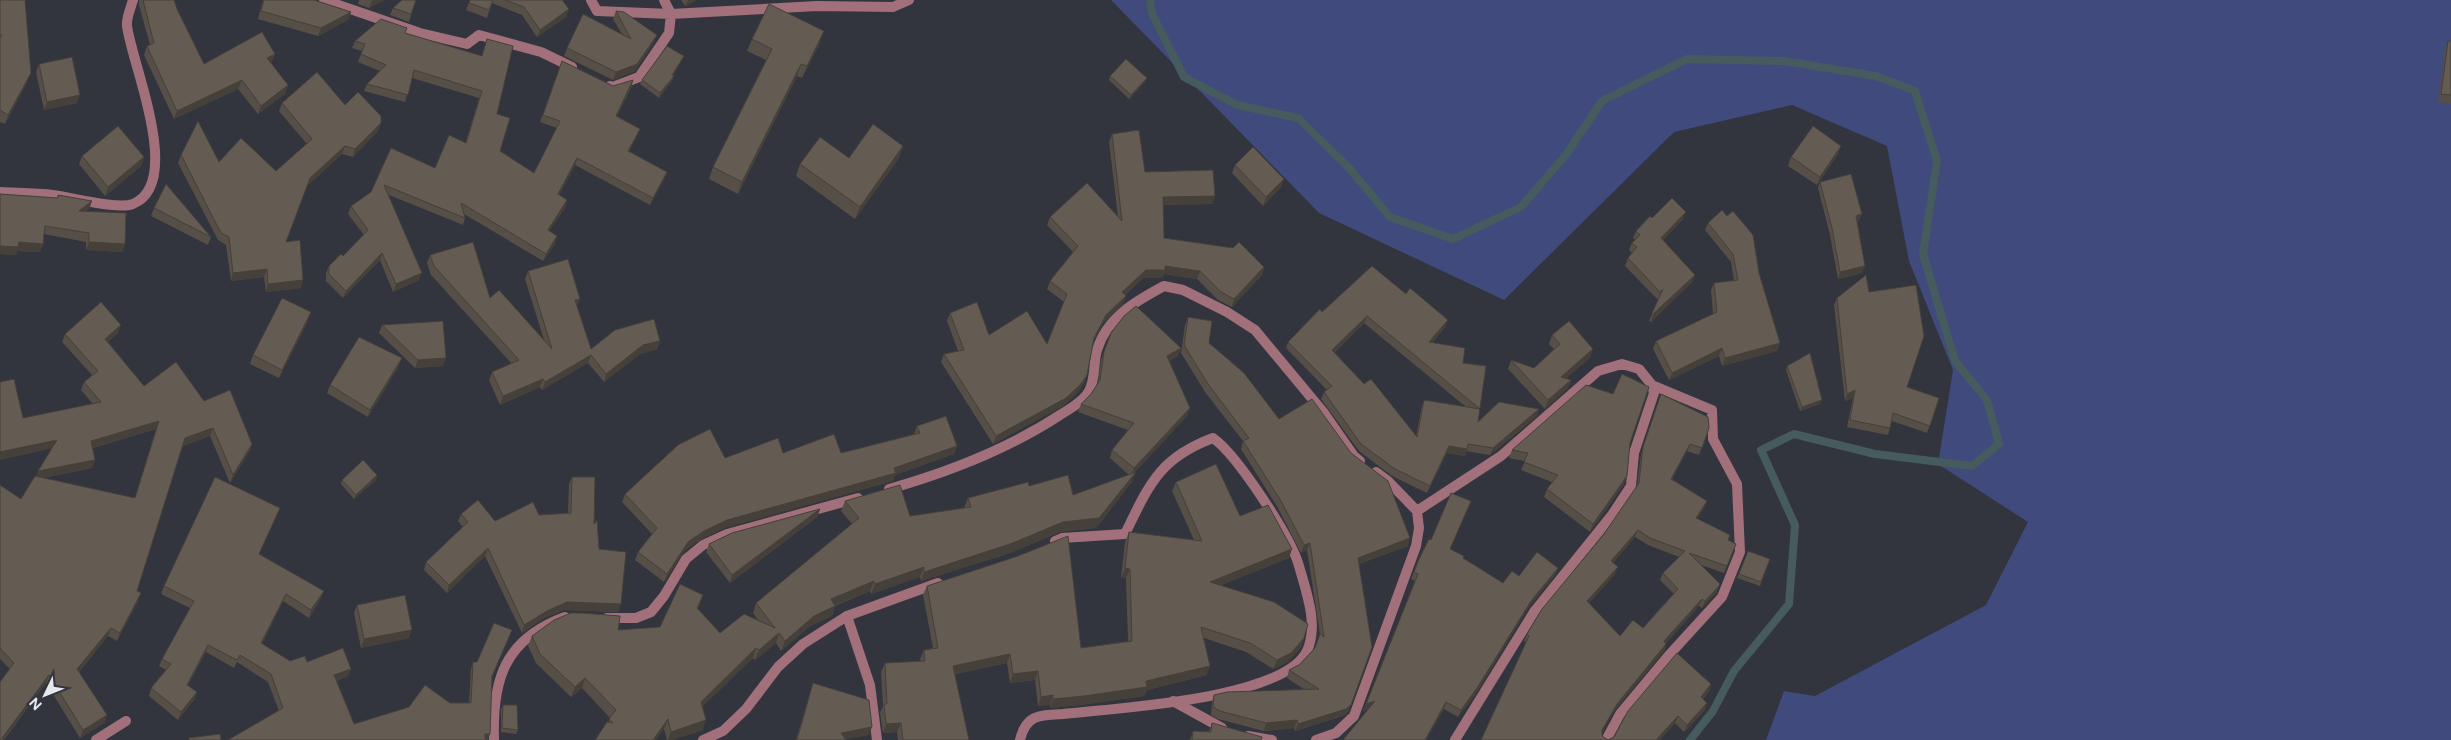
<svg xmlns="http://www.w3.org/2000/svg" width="2451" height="740" viewBox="0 0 2451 740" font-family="Figtree,sans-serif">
<rect width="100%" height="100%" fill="#32343e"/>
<path fill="#404a7d" d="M1111,0h1340v740h-685l18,-49 31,5 171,-91 42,-83 -90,-58 15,-94 -44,-109 -22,-115 -95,-41 -118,27 -170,168 -185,-87z"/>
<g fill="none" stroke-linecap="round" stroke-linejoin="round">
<path stroke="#465b5d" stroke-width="8" d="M1150,0l2,14 32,63 53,28 61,13 52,51 40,48 63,22 68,-32 44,-51 37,-55 85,-42 97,2 92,15 39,15 22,70 -14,93 32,107 32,39 12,44 -27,22 -97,-12 -81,-20 -33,16 34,75 -6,79 -55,67 -21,40 -23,29"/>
<path stroke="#a2707a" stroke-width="10" d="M324,0l96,33 47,11 12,-9 62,17 31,15
M591,0l6,11 74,3 146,-8 76,1 16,-7
M610,86l3,1 26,-10 30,-44 2,-19 -7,-14
M0,192c18,1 36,1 53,3 18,2 64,15 80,9 51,-21 -1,-139 -6,-178 -1,-8 4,-19 6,-26
M1376,472l12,9 29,30
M889,489c60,-17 119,-40 171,-74 10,-6 24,-14 29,-24 7,-13 4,-28 8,-41 10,-33 39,-49 67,-64l19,4 44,22 28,18 69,83 30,43 6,5
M847,616l23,69 7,55
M607,618h29l15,-6 13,-16 22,-37 17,-14 24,-11 131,-36
M1173,701l49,27
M1248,736l24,4
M96,740l30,-19
M494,740c-2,-61 11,-101 71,-123
M1316,740l20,-7 18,-17 62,-170 3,-18 -2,-17 84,-55 97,-85 24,-7 17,5 13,16 2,8 -20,60 -3,33 -19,29 -78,97 -79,128
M1606,740l14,-26 50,-60 52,-57 18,-45 -3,-68 -24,-45 -1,-29 -60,-25"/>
<path stroke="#a2707a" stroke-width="10" d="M703,740l20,-9 23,-22 32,-42 25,-23 44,-28 91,-33
M1020,740c6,-26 20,-25 43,-26 51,-6 220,-14 244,-63 12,-26 -1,-60 -8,-85 -8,-29 -62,-111 -86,-128 -54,20 -64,47 -88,96l-63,4 -7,3"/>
</g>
<path fill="#564f47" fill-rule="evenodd" d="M0,0l27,82 -22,42 -5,-2z
M139,0h35l3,9 27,55 71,-10 -4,9 17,22 -3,9 -27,20 -20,-25 -64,30 -30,-64 3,-9 3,-1 -11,-40z
M263,0h51l37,12 -3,8 -30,16 -60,-17z
M359,0h25l-15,8 -11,-4z
M416,0l-7,22 -19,-7 3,-7z
M470,0h92l4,17 -29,20 -15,-22 -30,-12 -5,15 -21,-8z
M681,0h15l-9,6h-2z
M616,11l38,31 -19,29 -22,9 -49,-24 3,-8 55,-14 -9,-15z
M405,33l77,23 5,-17 10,75 3,37 34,22 23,-45 -17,-6 22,-61 51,25 20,-6 -2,8 -14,28 23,13 -3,7 -8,15 38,21 -3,7 -14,26 -75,-40 -16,30 6,13 -16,23 6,13 -12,17 -79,-47 1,4 -2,7 -74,-30 30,85 -26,12 -13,-32 -37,38 -17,-17v-8l3,-7 14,-10 21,-21 -16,-21 3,-8 20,-14 20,-44 44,20 31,-26 13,-44 -67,-20 -7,24 -41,-11 3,-7 13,-13 -22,-9 4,-11 -10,-3 3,-7z
M752,39l68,4 -18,35 -5,-2 -59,118 -29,-15 4,-12 53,-107 -19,-9z
M2448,41h3v63l-13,-2 7,-53z
M684,56l-2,4 -9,15 -1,6 -13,17 -19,-14 2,-4z
M39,64l38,39 -33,7 -8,-38z
M1110,76l37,2 -2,4 -16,17 -20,-19z
M282,103l63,2 36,18 -3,8 -25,26 -11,-3 -35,32 -21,56 15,46 -35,4 -2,-15 -33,4 -5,-36 -8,-5 -40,-77 3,-8 95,16 31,-27 -28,-33z
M1112,134l33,38 70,24 -3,8 -49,1 1,33 100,29 -2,8 -30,32 -14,-7 -21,-21 -33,-5 -2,4h-19l-18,17 -2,9 -20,19 -10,19 -6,33 -3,8 -7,10 -14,13 -70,38 -52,-82 3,-8 14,-3 -11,-30 3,-8 39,22 58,9 17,-42 -17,-13 3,-8 23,-29 -26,-27 3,-8h68l-9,-75z
M903,146l-4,12 -44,61 -59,-43 4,-12 49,-6z
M1841,146l-3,8 -21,31 -29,-19 3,-9z
M82,156l62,1 -3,9 -36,30 -26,-32z
M1235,165l49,14 -3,8 -18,19 -31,-33z
M1820,182l39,39h-2l5,52 -24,6 -8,-44 -12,-47z
M0,194l57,4 1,-3 34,6 -3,8 -3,2 39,33 -3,8 -36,-2v-8l-42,-8 -1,10 -3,8 -23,-1 -1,4 -16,-1z
M154,208l57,29 -3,8 -57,-29z
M1652,218l31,1 -20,21 32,35 -3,7 -41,40 -2,-1 10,-23 -2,1 -32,-33 3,-8 4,-5 -3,-3 3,-7 3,-3 -2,-2 3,-7z
M1708,223l51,50 21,70 -3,8 -55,15 -3,-10 -50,24 -16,-31 3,-8 57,-27 -2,-24 3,-7 20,-2 -3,-19 -26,-32z
M430,255l60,43 54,42 -19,-61 3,-8 49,36 14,42 69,-8 -3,8 -17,5 -36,28 -16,-19 -46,27 -2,-3 -40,18 -11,-25 3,-8 20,-8 -81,-89 -4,-12z
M1372,266l73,61 -13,16 31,20 23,3 -8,56 59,-6 -47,39 -24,-4 -1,5 -18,-3 -20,40 -35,-17 -33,-25 -38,-52 3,-7 3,-2 -41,-42 2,-6 34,-30zM1364,323l102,84 -42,-7 -2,6 -6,30 -82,-83z
M1869,292l38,95 32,11 -12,35 -35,-12 -4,14 -41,-8 6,-29 -8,3 -11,-96 3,-7z
M1188,317l21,26 70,76 129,127 -49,18 13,83 -24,65 -5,4 -48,15 -1,-3 -30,3 -46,-12 -7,-4 1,-13 2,-7 91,-5 -18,-12 2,-8 10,-5 16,-17 5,-14 -13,-84 -6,3 -23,-45 -37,-59 2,-8 -38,-49 -24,-39 4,-28z
M308,321l-29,57 -29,-14 3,-9z
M382,325l61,41 -28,2 -36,-35z
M118,333l-10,9 36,44 60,15 48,43 -3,8 -19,31 -20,-47 -28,10 -45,145 1,10 -21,40 -9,-5 -29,36 28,43 -3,8 -24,15 -34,-55 -42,57h-4l10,-71 -10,-10v-174l21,14 16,-23 1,-5 14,-22 -29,-31 70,-14 -12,-14 3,-8 8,-7 -30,-33 3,-8zM156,429l-21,69 -92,-20 49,-10 3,-8 -2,-12z
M1111,333l70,15 -3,8 -9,5 18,55 -53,57 -2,9 -36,46 -36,4 -50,21 -89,28 -1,-4 -49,17 -1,-3 -35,15 -3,10 -22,10 -29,25 -5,-8 -21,17 -2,-2 -51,49 1,23 -31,10h-5l-3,-11 -56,-6 2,-5 -28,-30 -11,9 -35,-34 -8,-17 4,-10 128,-9 43,-32 -5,14 22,24 38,-13 -5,-7 3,-10 96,-79 -11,-13 4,-10 65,15 54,-8 4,-10 61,-12 44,9 56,-20 -19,-17 2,-8 16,-20 -50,-18 3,-8 10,-10 7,-11 3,-23z
M1552,335l38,23 -24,20 5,2 -3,8 -23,21 -37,-40 3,-9 23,8 20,-19 -5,-5z
M399,366l-31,51 -41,-24 3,-8z
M1787,366l33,38 -20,7 -14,-41z
M1661,394l48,34 -10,27 -12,-4 -15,28 35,22 -3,7 -7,11 33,16 -2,5 8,4 -12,29 -23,-8 19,19 -4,9 -14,15 -3,-2 -33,37v1l-2,7 -50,60 -12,21v4l6,4 103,-56 -2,7 -6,8 2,11 -21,22 -9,-9 -15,17h-179l45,-98 -2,-1 3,-7 77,-100 33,-48 4,-32zM1635,537l13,8 31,12 -16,16 -3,7 14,14 -31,34 -23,8 -31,-33 26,-29 -2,-11z
M917,426l40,20 -3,8 -59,21 -2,6 -169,47 -23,11 -16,11 -21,32 -29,-22 3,-8 14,-18 -30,-32 3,-8 100,-36 58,-5h58l73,-19z
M1630,443l-6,41 -34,48 -46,-35 3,-8 5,-7 -31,-12 4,-9 -16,-3 3,-8z
M377,475l-1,5 -22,19 -13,-15 1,-4z
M572,477l22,47 5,25 22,55 -3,8 -54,-2 -20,8 -22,15 -37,-77 -38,37 -23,-23 2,-8 37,-35 -5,-6 3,-7 34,7 44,-6 29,-2 1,-29z
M1176,482l64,34 49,42 -68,27 83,53 -3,9 -13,15 -15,7 -27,-17 -42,-14 3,37 -60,15 -3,6 -63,9 -31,3v-3l-12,1 -3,-26 -25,3 -3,-20 -53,11 15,66h-71l-1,-8 -14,1 -3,-20 3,-7 -2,-34 4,-9 36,-2 -1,-2 4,-9 9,-2 -10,-53 4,-9 154,62 47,-7 -2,-63h-5l4,-36 4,-10 65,8 -22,-49z
M280,508l-21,46 62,44 -12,20 -26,-17 -21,43 28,17 17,1 41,14 -11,5 17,43 96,-21h19l2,-34 2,-7h4l32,-24 -17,39 -2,57 -262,6 51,-29 -11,-29 -31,-20 -3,6 -28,-16 -18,33 9,7 -3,8 -16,20 -29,-24 2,-8 15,-18 -7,-4 3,-7 28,-51 -29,-14 3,-8z
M820,509l-3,8 -87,66 -24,-31 3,-8z
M1450,550l13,9 40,24 16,-7 39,-8 -3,7 -27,33 -53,87 -17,22 -14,-8 -18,31h-83l26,-31 -6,2 52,-130 -4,-2 8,-20z
M1748,551l22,8 -10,27 -23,-8z
M357,605l52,33 -48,10 -7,-35z
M813,683l56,52 -23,4v1h-50z
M503,705l15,25 -2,4 -15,-2v-23z
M1212,723l49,17h-71l3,-9h16z"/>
<path fill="#46403a" d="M373,0h11l-15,8 3,-7z
M688,0h8l-9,6h-2z
M569,9l-3,8 -29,20 3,-7z
M351,12l-3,8 -30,16 3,-8z
M824,31l-4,12 -18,35 5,-12z
M657,35l-3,7 -19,29 -22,9 3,-8z
M275,54l-3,8 -8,5 3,-9z
M684,56l-2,4 -12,19 2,-4z
M801,64l-4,12 -59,118 4,-12z
M31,73l-4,9 -22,42 3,-9z
M674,76l-2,5 -13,17 1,-5z
M1147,78l-2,4 -16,17 2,-4z
M242,80l-4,9 -64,30 3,-8z
M633,80l-2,8 -18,35 3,-7z
M288,85l-3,9 -27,20 3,-8z
M80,95l-3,8 -33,7 3,-8z
M381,123l-3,8 -25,26 2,-8z
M640,129l-3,7 -11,22 2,-7z
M345,146l-3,8 -35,32 3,-8z
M903,146l-4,12 -44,61 5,-12z
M1841,146l-3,8 -21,31 3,-8z
M144,157l-3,9 -36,30 3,-9z
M577,158l-2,7 -19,37 2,-8z
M667,172l-3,7 -14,26 3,-7z
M1284,179l-3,8 -18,19 3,-9z
M1215,196l-3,8 -52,1 3,-8z
M567,200l-2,8 -20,29 3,-7z
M92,201l-3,8 -13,10 3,-8z
M1686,212l-3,7 -25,27 3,-8z
M1862,214l-3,7 -5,1 2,-6z
M557,236l-2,8 -12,17 3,-7z
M19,242l24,2 -3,8 -23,-1 -1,4 -16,-1v-8z
M89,242l36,2 -3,8 -36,-2z
M382,253l-2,7 -37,38 3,-7z
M1165,266l35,5 -3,8 -33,-5 -2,4h-19l-24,22 3,-8 24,-22z
M1865,266l-3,7 -24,6 2,-7z
M1264,267l-2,8 -30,32 2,-8z
M267,269l-3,8 -33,4 2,-8z
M422,273l-3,7 -26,12 3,-8z
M1695,275l-3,7 -41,40 2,-8z
M303,280l-2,8 -35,4 2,-8z
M1126,296l-3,8 -20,19 -12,23 3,-8 12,-23z
M580,299l-3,8 -2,-7z
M311,312l-3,9 -29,57 3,-8z
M1367,316l-3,7 -35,34 3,-7z
M1448,320l-3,7 -18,22 2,-7z
M121,325l-3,8 -16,14 3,-8z
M660,341l-3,8 -17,5 -36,28 2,-8 37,-29z
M1780,343l-3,8 -55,15 3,-8z
M1181,348l-3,8 -14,8 3,-8z
M1722,348l-3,8 -50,24 3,-7z
M1593,349l-3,9 -32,27 3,-8z
M591,355l-3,8 -46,27 3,-8z
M402,358l-3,8 -31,51 2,-7z
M446,358l-3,8 -28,2 3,-8z
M1087,375l-3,8 -7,10 -14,13 -70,38 3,-8z
M543,379l-3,8 -40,18 3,-9z
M1571,380l-3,8 -23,21 3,-9z
M1855,390l-2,8 -8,3 2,-7z
M1822,400l-2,4 -20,7 2,-4z
M1190,408l-3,8 -56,60 3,-8z
M1539,409l-2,7 -47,39 3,-7z
M159,421l-3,8 -68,20 3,-8z
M213,428l-3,8 -28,11 3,-9z
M57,440l-3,8 -54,12v-8z
M252,444l-3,8 -19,31 3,-8z
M1690,444l-3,7 -19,35 3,-7z
M957,446l-3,8 -59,21 -2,6 -169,47 -23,11 -16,11 -21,32 3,-8 21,-32 16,-11 23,-11 167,-52z
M1449,446l18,3 -2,7 -18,-3 -20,40 3,-7z
M95,460l-3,8 -57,11 3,-8z
M1136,472l-4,10 -36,46 -36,4 -50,21 -89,28 3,-9z
M377,475l-1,5 -22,19 2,-4z
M1627,476l-3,8 -34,48 3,-8z
M1707,501l-3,7 -11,17 3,-7z
M820,509l-3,8 -87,66 2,-8z
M1638,530l-3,7 -26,31 2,-7z
M1410,538l-2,8 -53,19 3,-7z
M1310,543l-3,7 -6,3 3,-8z
M488,548l-3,8 -38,37 2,-8z
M1292,549l-3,9 -82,33 3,-9z
M924,567l-4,10 -49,17 4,-10z
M1618,567l-3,7 -31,34 3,-7z
M1125,568l5,1 -4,9h-5z
M1558,568l-3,7 -27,33 -53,87 -17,22 3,-7 70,-109z
M874,581l-4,10 -42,17 3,-9z
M1719,586l-3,7 -14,15 3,-7z
M324,591l-3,7 -12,20 2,-8z
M141,593l-3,8 -21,40 3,-8z
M286,594l-3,7 -24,50 2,-8z
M1702,599l-3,7 -38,42 3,-7z
M567,602l54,2 -3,8 -54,-2 -20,8 -22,15 2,-8 23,-14z
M835,606l-3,10 -22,10 -29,25 4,-10 29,-25z
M111,628l-3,8 -34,41 3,-8z
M412,630l-3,8 -48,10 3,-9z
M779,633l-3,10 -21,17 4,-10z
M1304,638l-3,9 -13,15 -15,7 4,-9z
M1666,644l-2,7 -50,60 -14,26 2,-7 15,-26z
M208,645l-2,7 -22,40 3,-7z
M756,648l-3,10 -56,54 4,-10z
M1010,654l-3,9 -58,13 4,-10z
M1210,666l-3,9 -60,15 -3,6 -63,9 -31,3 3,-9 93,-18z
M351,669l-3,7 -16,7 2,-8z
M1038,671l-3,9 -25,3 3,-9z
M49,675l-3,8 -43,57 -1,-2z
M585,678l-3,10 -11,9 4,-10z
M1711,684l-2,7 -11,13 3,-7z
M197,692l-3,8 -16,20 3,-8z
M1053,695l-3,10 -12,1 3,-9z
M1375,701l-2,7 -10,3 3,-7z
M1446,702l-2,7 -18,31h-1z
M1707,703l-2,7 -21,22 3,-7z
M1351,705l-3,7 -5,4 -48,15 3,-7z
M107,715l-3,8 -24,15 3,-8z
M1678,716l-3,7 -15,17h-4z
M668,719l-4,10 -8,11h-3z
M706,720l-3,10 -31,10h-4l3,-8z
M1297,720l-3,8 -30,3 2,-8z
M901,723l-4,9 -14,1 3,-9z
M872,727l-3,8 -26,5 -2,-7z
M485,734h5l-2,6h-5z"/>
<path fill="#645c53" stroke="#46403a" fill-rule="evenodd" d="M0,0h25l6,73 -23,42 -8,-5v-72l2,-3h-2z
M143,0h31l3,9 27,55 58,-32 13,22 -8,4 21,27 -27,21 -19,-26 -65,31 -30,-65 7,-3z
M264,0h50l37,12 -30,16 -60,-17z
M402,0h14l-5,14 -18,-6z
M470,0h23l-4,10 -20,-7z
M505,0h57l7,9 -29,21 -16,-23z
M769,4l55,27 -17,35 -6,-2 -59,118 -29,-15 59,-118 -20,-10z
M616,11l8,1 33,23 -20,29 -21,8 -49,-24 16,-34 48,25z
M381,19l26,9 -2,5 77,23 5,-17 26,7 -16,68 13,4 -10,33 34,22 26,-52 -17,-6 19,-54 51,25 20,-6 -17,36 24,13 -12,22 39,21 -14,26 -76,-40 -19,36 9,6 -19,30 9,6 -11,18 -85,-51 4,15 -81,-33 38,88 -26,11 -14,-31 -36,38 -17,-17v-8l12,-12 2,2 25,-26 -17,-24 20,-14 20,-44 44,20 14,-33 17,8 16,-52 -68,-21 -6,25 -41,-11 19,-19 -25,-11 4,-10 -10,-3z
M2448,41h3v54l-10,-1z
M667,46l17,10 -12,19 2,1 -14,17 -18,-13z
M72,57l8,38 -33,7 -8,-38z
M1126,59l21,19 -16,17 -21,-19z
M317,72l28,33 13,-13 23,24v7l-26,26 -10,-3 -35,32 -24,64 14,-2 3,40 -35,4 -1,-15 -34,4 -4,-36 -8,-4 -40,-78 17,-34 21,41 22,-24 35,33 36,-32 -30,-36z
M873,124l30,22 -43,61 -60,-43 20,-27 29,21z
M118,126l26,31 -36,30 -26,-31z
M1813,126l28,20 -21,31 -29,-20z
M1139,130l6,42 68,-2 2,26 -52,1 1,41 69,10 6,-6 25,25 -30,32 -13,-7 -21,-21 -35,-5v4h-19l-24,22 4,4 -20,19 -12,23 -7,37 -7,10 -14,13 -70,38 -52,-82 20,-4 -14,-37 27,-11 12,33 38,-24 20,33 20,-50 -17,-13 28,-35 -28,-29 37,-34 35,38 -10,-87z
M1253,147l31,32 -18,18 -31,-32z
M1851,174l11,40 -6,2 9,50 -25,6 -8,-44 -12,-46z
M166,184l45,53 -57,-29z
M0,194l58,4v-3l34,6 -13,10 47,2 -1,31 -36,-2v-9l-44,-7 -2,18 -24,-2 -1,5 -18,-1z
M1672,198l14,14 -25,26 34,37 -42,39 -1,-1 11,-24 -3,3 -32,-34 9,-11 -5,-4 8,-8 -4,-4 14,-15 2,2z
M1722,210l5,6 6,-5 20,24 6,38 21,70 -55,15 -3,-10 -50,25 -16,-32 61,-29 -3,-29 24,-3 -5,-26 -25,-31z
M473,242l17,56 9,-8 53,59 -24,-78 40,-12 12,40 -5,1 16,49 24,-19 39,-11 6,22 -17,4 -37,29 -15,-19 -46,27 -2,-3 -40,17 -11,-24 27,-12 -85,-94 -4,-11z
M1372,266l34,28 4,-6 38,32 -19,22 36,6 -2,15 23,3 -8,56 21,-20 40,7 -46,39 -25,-4 -1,5 -18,-3 -19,40 -35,-17 -34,-25 -37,-52 8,-6 -44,-44 32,-33 2,3zM1367,316l113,93 -56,-9 -7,37 -46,-58 -7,5 -32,-34z
M1866,275l3,17 47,-7 8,51 -17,51 32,11 -9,28 -37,-13 -3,15 -40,-8 5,-30 -8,4 -10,-96z
M282,298l29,14 -29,58 -29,-15z
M101,302l20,23 -16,14 39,47 32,-24 28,39 26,-11 22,54 -19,31 -20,-47 -28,10 -48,153 4,2 -21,40 -9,-5 -34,41 30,46 -24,15 -34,-55 -47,63 2,2h-4v-58l14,-19 -14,-15v-163l21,14 14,-23 100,22 24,-77 -68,20 4,19 -57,11 19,-31 -57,12v-70l14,-3 9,39 78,-16 -17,-20 14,-11 -33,-37z
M1136,306l45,42 -14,8 23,52 -56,60 -22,-18 22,-27 -53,-19 10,-10 9,-14 4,-28 7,-19 13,-17z
M1188,317l24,4 -3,22 35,30 35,46 33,-20 39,54 37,28 22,57 -52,20 14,89 -21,58 -5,4 -48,15 -1,-4 -31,3 -46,-12 -7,-4 1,-12 13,-3 92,-3 -30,-19 10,-5 16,-17 5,-14 4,3 -14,-94 -6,2 -23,-44 -38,-60 6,-3 -41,-54 -24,-39z
M443,321l3,37 -28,2 -36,-35z
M1569,321l24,28 -32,28 10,3 -23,20 -37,-40 23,8 26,-24 -8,-9z
M359,337l43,21 -32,52 -40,-25z
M1810,353l12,47 -20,7 -15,-41z
M1622,374l27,13 -19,56 -3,33 -34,48 -46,-35 11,-14 -34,-13 4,-9 -16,-3 74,-65 27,9z
M1661,394l47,23 1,11 -7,20 -12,-4 -19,35 36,22 -11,17 34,17 -2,5 8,4 -9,22 -38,-13 31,31 -1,2 -14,15 -3,-2 -38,42 2,3 -49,60 -15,26v6l6,4 6,-3 14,-26 49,-58 34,31 -10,13 6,6 -20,22 -9,-9 -22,24h-175l48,-104 -2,-2 15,-25 62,-75 35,-51 4,-36zM1638,530l12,8 35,13 -22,22 15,16 -35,39 -10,-8 -13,16 -33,-35 31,-34 -7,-6z
M946,416l11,30 -63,22 2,5 -169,47 -23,11 -16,11 -21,32 -29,-22 19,-24 -32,-34 53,-49 32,-16 15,29 53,-20 5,15 51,-19 7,19 79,-20 -3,-7z
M363,460l14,15 -21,20 -14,-15z
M1216,464l24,52 28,-11 24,44 -82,33 64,20 34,22 -4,14 -13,15 -14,7 -27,-17 -49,-16 9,39 -64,15 1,6 -63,9 -31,3v-4l-12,2 -3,-26 -25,3 -3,-20 -57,12 16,74h-66l-2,-17 -15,1 -2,-20h3l-2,-41 40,-2 -1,-11 14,-2 -11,-62 91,-30 50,-20 13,112 51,-7 -2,-72 -5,-1 4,-36 73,9 -26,-59z
M1136,472l-37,46 -36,4 -50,21 -89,29v-5l-49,17 -1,-3 -43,18 4,7 -21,10 -29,25 -6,-8 -20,17 -3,-2 -55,54 5,18 -35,12 -3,-13 -15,21h-58l12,-18 6,1 -4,-4 7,-9 -31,-32 -10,9 -35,-33 -8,-18 22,-16 17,-7h11l38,3 -2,14 42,-3 20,-43 23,11 -6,13 23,25 24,-19 31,14 -19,-25 103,-85 -14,-17 55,-16 10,31 61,-9 -3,-9 60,-16 1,4 39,-11 5,20z
M215,477l65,31 -21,46 65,37 -13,19 -25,-16 -25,49 29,18 15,-5 2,6 36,-14 8,21 -17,6 20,49 55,-17 16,-22 25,18h21l2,-41h4l17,-39 18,7 -20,46 -2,58h-5v6h-257l55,-32 -12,-34 -31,-19 -3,5 -29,-15 -21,40 10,7 -16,20 -30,-24 20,-24 -9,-5 32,-58 -30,-15z
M572,477h23l-1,47 3,-4 2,29 27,3 -5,52 -54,-2 -20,9 -23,14 -36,-77 -39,37 -23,-23 42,-40 -7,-8 17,-14 17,21 38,-19 6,13 32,-2z
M1451,493l20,8 -21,48 14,7 -1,2 40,25 9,-12 7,5 18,-24 21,16 -27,33 -54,87 -16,22 -15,-8 -21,38h-82l32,-39 -9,3 52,-130 -4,-2 5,-13 10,-20 2,1z
M820,509l-88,66 -23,-31 23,-11z
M1748,551l22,8 -9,23 -22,-8z
M405,595l7,35 -48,9 -7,-34z
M813,683l56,17 3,27 -31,6 5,7h-49z
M503,705h14l1,25 -16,-2z
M1212,723l50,14 -1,3h-69l1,-9 18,1z
M220,734l1,6h-32v-2z"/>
<g transform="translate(45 695) rotate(227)" stroke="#32343e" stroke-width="4" paint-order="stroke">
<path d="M0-4L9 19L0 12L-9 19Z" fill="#e6e8ee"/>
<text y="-8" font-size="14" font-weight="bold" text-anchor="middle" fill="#e6e8ee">N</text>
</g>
</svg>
